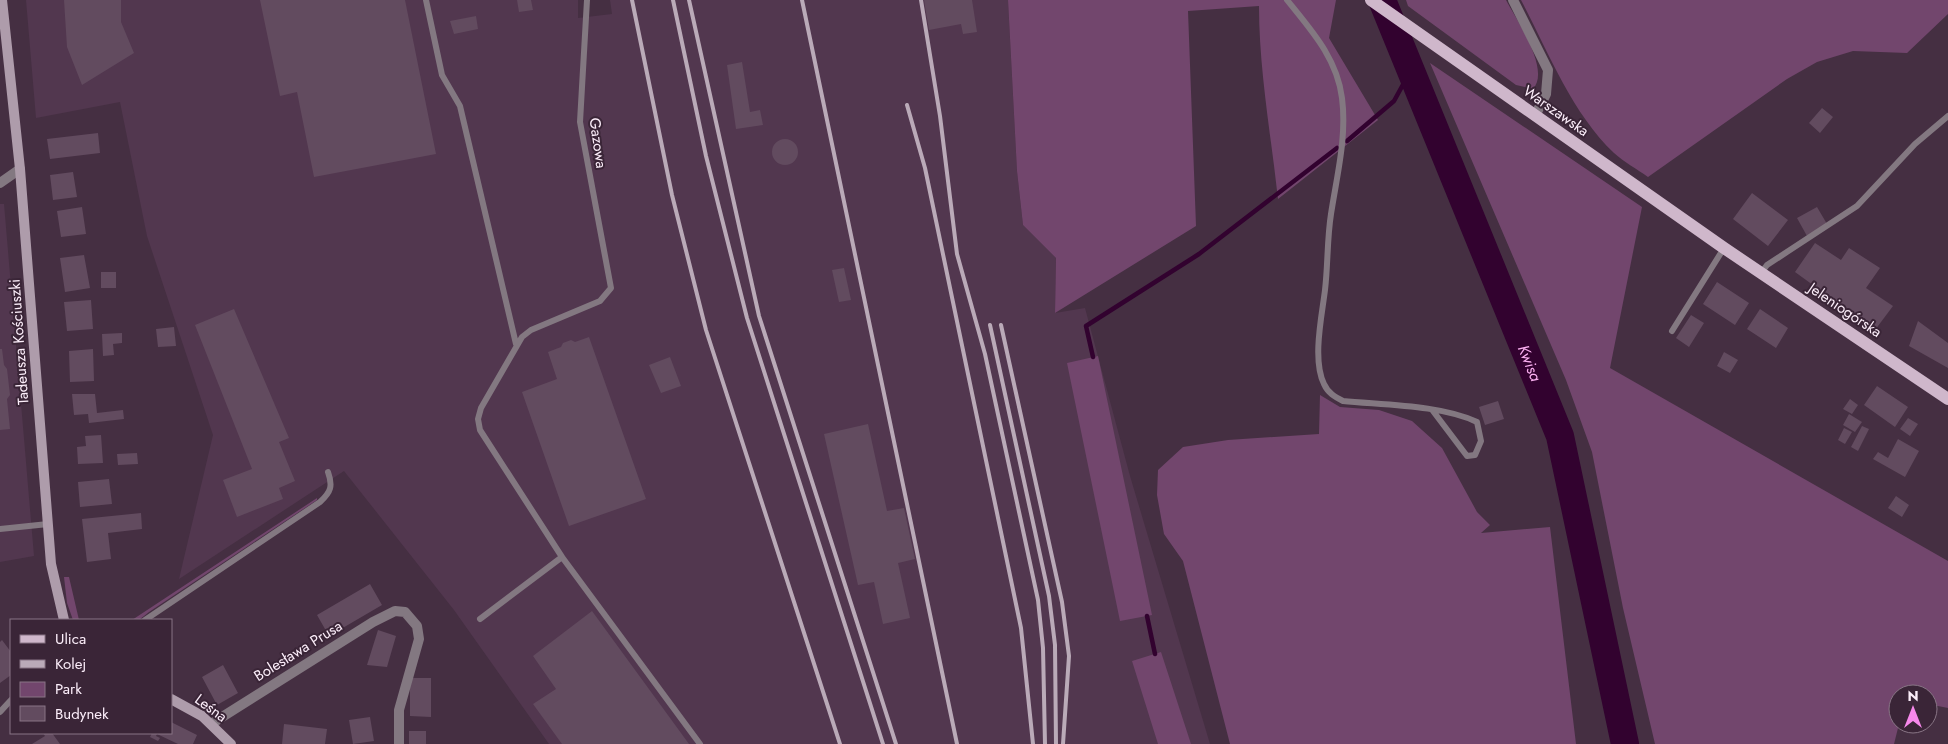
<svg xmlns="http://www.w3.org/2000/svg" width="1948" height="744" viewBox="0 0 1948 744" font-family="Jost,sans-serif">
<rect width="100%" height="100%" fill="#452f42"/>
<path fill="#52374f" d="M26,0h552v18l34,-4 -2,-14h398l9,171 6,54 33,33 -1,55 30,-5 45,168 80,268h-661l-95,-134 -110,-139 -165,108 34,-144 -66,-199 -27,-134 -84,16z
M0,204h4l30,352 -34,6z"/>
<path fill="#72466d" d="M1008,0h328l-7,38 49,82 -100,79c-7,-64 -19,-129 -19,-193l-71,5 8,215 -141,87 1,-55 -33,-33 -6,-54z
M1406,0h100c10,19 45,70 27,89l-17,-4 -108,-79z
M1521,0h427v14l-41,39 -54,-2 -36,11 -30,17 -139,98c-11,-8 -24,-15 -34,-24 -43,-41 -66,-102 -93,-153z
M1430,63l212,144 -32,161 338,193v147l-20,-4v-10h-30l1,30 -5,20h-239l-32,-136 -31,-156 -26,-72z
M1098,356l54,259 -32,6 -53,-258z
M1320,395l20,12 39,3 33,11 30,27 35,64 13,13 -9,8 69,-6 26,217h-346l-47,-183 -19,-27 -7,-39 1,-25 25,-23 45,-7 91,-6z
M317,498v2l-168,112 -10,8h-7z
M64,577h5l10,43h-6l-6,-17z
M1161,652l30,92h-33l-26,-83z"/>
<g fill="none" stroke-linecap="round" stroke-linejoin="round">
<path stroke="#32022f" stroke-width="4.5" d="M1347,141l47,-40 17,-31
M1093,357l-7,-31 113,-72 138,-106
M1147,616l8,38"/>
<path stroke="#32022f" stroke-width="28" id="s1" d="M1382,0l178,436 65,308"/>
</g>
<path fill="#624b5f" d="M64,0h57v22l13,31 -52,32 -15,-38z
M260,0h145l31,154 -122,23 -17,-85 -17,4z
M517,0h14l2,10 -14,2z
M924,0h48l5,32 -14,2 -2,-10 -32,6z
M476,16l2,13 -24,5 -4,-13z
M742,62l8,50 10,-2 3,15 -27,4 -9,-64z
M1822,108l11,9 -13,16 -11,-10z
M98,133l2,20 -50,6 -3,-20z
M772 152a13 13 0 1 1 26 0a13 13 0 1 1-26 0Z
M73,172l4,25 -24,3 -3,-25z
M1752,193l36,27 -20,26 -35,-27z
M82,207l4,27 -25,3 -4,-26z
M1817,207l10,17 -20,12 -10,-18z
M1815,243l26,17 8,-12 31,20 -14,20 27,18 -18,24 -80,-58z
M84,255l6,33 -25,4 -5,-34z
M844,268l7,32 -12,2 -7,-32z
M101,272h15v16h-15z
M1717,282l32,21 -14,22 -32,-21z
M91,300l2,29 -26,2 -3,-29z
M234,309l55,129 -10,4 16,39 -16,7 4,11 -46,18 -14,-37 29,-11 -57,-144z
M1760,309l28,19 -12,20 -29,-19z
M1691,315l13,8 -15,24 -13,-9z
M1918,321l30,22v25l-39,-22z
M174,327l2,19 -18,1 -2,-18z
M122,333v10l-9,1 1,11 -11,1 -1,-22z
M589,337l57,162 -77,27 -47,-134 35,-13 -9,-27 13,-5 2,-4 8,-3 4,2z
M0,349h2l2,16 3,4 3,26 -3,4 3,30 -10,1z
M93,349l1,32 -24,1 -1,-31z
M1724,352l14,8 -8,13 -13,-7z
M670,357l11,29 -20,7 -12,-28z
M1877,386l31,21 -13,20 -31,-22z
M72,394h23l2,19 26,-3 1,9 -35,4 -1,-9 -14,1z
M1850,399l8,6 -6,9 -9,-5z
M1498,401l6,18 -19,6 -6,-18z
M1849,414l13,8 -7,10 -12,-7z
M1908,418l10,6 -8,12 -10,-7z
M868,424l19,87 17,-3 11,51 -17,4 12,55 -27,6 -9,-42 -16,3 -34,-151z
M1862,426l7,3 -11,22 -7,-4z
M1844,428l8,4 -7,12 -7,-4z
M101,435l2,28 -25,1 -1,-17 9,-1 -1,-10z
M1898,439l21,12 -14,26 -32,-18 5,-7 10,6z
M137,453l1,11 -20,1 -1,-11z
M109,479l3,25 -32,3 -2,-25z
M1896,496l13,9 -7,12 -14,-9z
M141,513l1,16 -34,4 3,26 -24,3 -5,-43z
M370,584l12,21 -53,31 -12,-21z
M592,611l97,133h-127l-29,-40 23,-15 -23,-33z
M378,630l18,6 -9,31 -20,-2z
M2,640l9,12v23l-11,8v-41z
M223,665l15,28 -21,12 -15,-28z
M410,678h21v39l-21,-1z
M370,717l4,24 -21,3 -4,-24z
M171,722l26,13 -4,9h-15l-21,-10 -1,2 4,2 -2,3 -8,-4 2,-4h19z
M284,724l43,5 -2,15h-43z
M409,731h17v13h-17z
M43,733h9l8,11h-28l13,-8z"/>
<g fill="none" stroke-linecap="round" stroke-linejoin="round">
<path stroke="#837881" stroke-width="6" d="M426,0l16,75 18,31 56,238
M1287,0c24,30 50,58 55,98 5,39 -5,77 -11,116 -4,25 -3,51 -6,76 -3,25 -13,70 -1,94 4,9 11,13 19,17 40,4 99,4 134,21l4,19 -6,14 -8,1 -34,-45
M1761,273l6,-8 90,-59 58,-62 33,-28
M1672,331l52,-83
M0,529l48,-5
M562,557l138,187
M480,619l82,-62 -82,-127 -2,-11 3,-11 41,-71 9,-7 69,-29 11,-13 -31,-166 7,-122
M145,620l175,-118c11,-10 13,-16 8,-30
M0,712l11,-12"/>
<path stroke="#837881" stroke-width="10" d="M1513,0l35,70 -2,24 -11,22
M0,183l20,-14
M211,724l162,-102 22,-11 10,1 12,14 2,13 -20,71v34"/>
<path stroke="#ae9cab" stroke-width="10" d="M2,0l18,169 31,395 13,56
M171,699l31,17 29,28"/>
<path stroke="#cfb7cb" stroke-width="12" d="M1371,0l353,248 224,151"/>
<path stroke="#baaab8" stroke-width="4" d="M632,0l40,195 34,135 134,414
M673,0l33,156 41,162 136,426
M689,0l70,316 137,428
M802,0l155,744
M921,0l19,116 17,138 28,100 53,246 5,48 2,96
M907,105l18,63 96,460 12,116
M990,325l59,271 6,49 1,99
M1001,325l61,277 7,54 -6,88"/>
</g>
<g text-anchor="middle" stroke-width="4" stroke-linejoin="round" paint-order="stroke">
<g font-size="15" fill="#fceefa" stroke="#3a2537">
<text transform="translate(1556 111) rotate(35)" y="5">Warszawska</text>
<text transform="translate(598 143) rotate(82)" y="5">Gazowa</text>
<text transform="translate(1845 310) rotate(34)" y="5">Jeleniogórska</text>
<text transform="translate(19 342) rotate(-94)" y="5">Tadeusza Kościuszki</text>
<text transform="translate(298 651) rotate(-32)" y="5">Bolesława Prusa</text>
<text transform="translate(211 708) rotate(36)" y="5">Leśna</text>
</g>
<g font-size="16" font-style="italic" fill="#faaff0" stroke="#3a2537">
<text dy="6" stroke="none"><textPath href="#s1" startOffset="392">Kwisa</textPath></text>
</g>
</g>
<rect x="10" y="619" width="162" height="115" fill="#3a2537" stroke="#887585"/>
<rect x="20" y="635" width="25" height="8" fill="#cfb7cb" stroke="#887585"/>
<text x="55" y="644" font-size="15" fill="#fceefa">Ulica</text>
<rect x="20" y="660" width="25" height="8" fill="#baaab8" stroke="#887585"/>
<text x="55" y="669" font-size="15" fill="#fceefa">Kolej</text>
<rect x="20" y="682" width="25" height="15" fill="#72466d" stroke="#887585"/>
<text x="55" y="694" font-size="15" fill="#fceefa">Park</text>
<rect x="20" y="706" width="25" height="15" fill="#624b5f" stroke="#887585"/>
<text x="55" y="719" font-size="15" fill="#fceefa">Budynek</text>
<g transform="translate(1913 709)"><circle r="24" fill="#3a2537" stroke="#887585"/>
<path d="M0-4L9 19L0 12L-9 19Z" fill="#f788eb"/>
<text y="-8" font-size="14" font-weight="bold" text-anchor="middle" fill="#fceefa">N</text>
</g>
</svg>
